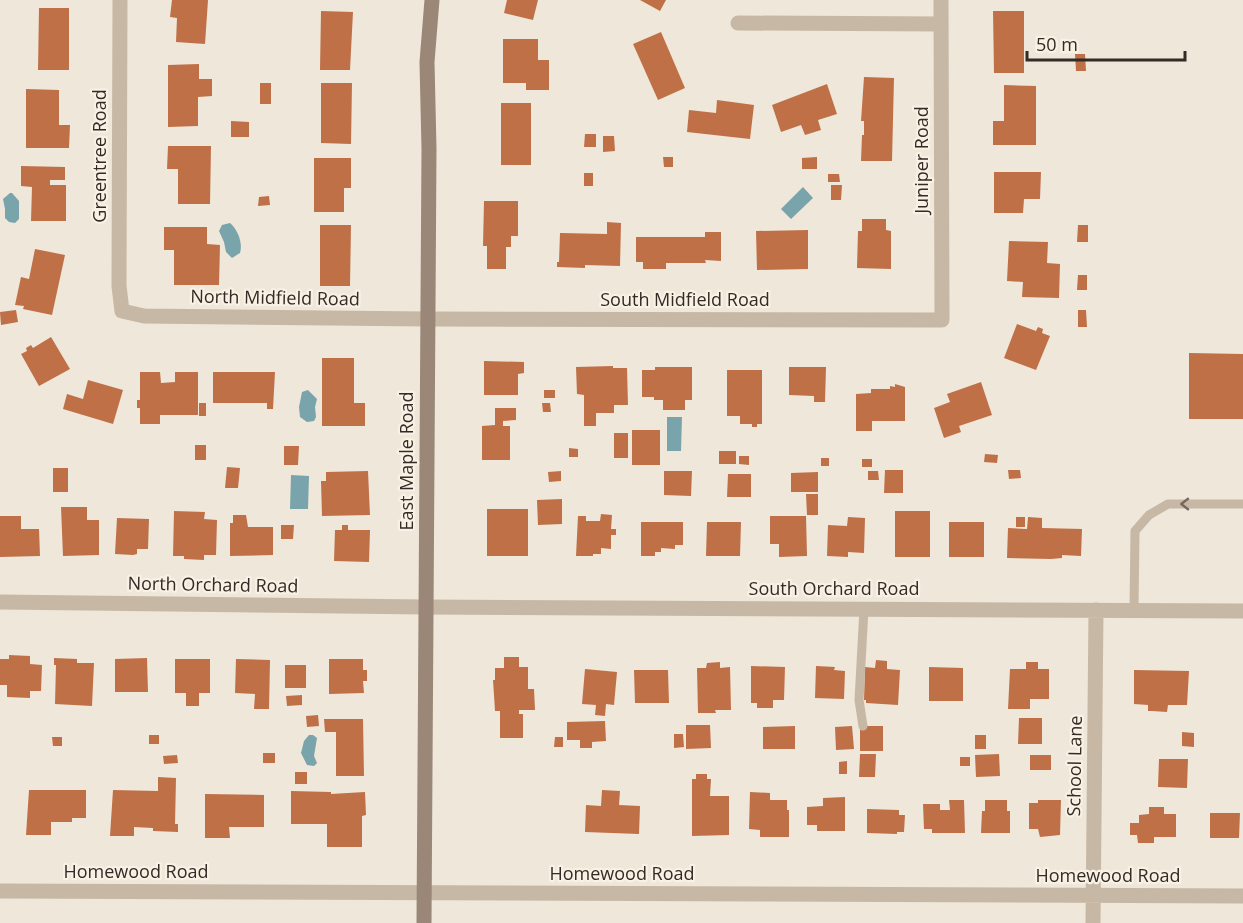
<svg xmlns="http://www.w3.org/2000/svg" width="1243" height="923" viewBox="0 0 1243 923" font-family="'Open Sans',sans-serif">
<rect width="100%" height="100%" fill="#efe7d9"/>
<path fill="#79a4ab" d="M803,187l10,11 -22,21 -10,-10z
M10,193h2l7,8v18l-4,4 -6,-1 -4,-4v-9l-2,-10z
M230,223c8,7 13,20 10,30l-8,5 -6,-6 -2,-10 -5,-11 3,-6z
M308,390l9,9 -2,8 1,10 -2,4 -7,1 -7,-5 -1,-10 3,-15z
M667,417h15l-1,34h-14z
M291,475l18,1 -1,33h-18z
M309,735h4l4,3 -3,18 3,7 -3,3 -7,-1 -6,-12 3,-12z"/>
<path fill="#bf7047" d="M172,0h36l-3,44 -29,-2 1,-24 -7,-1z
M507,0h31l-5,20 -29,-7z
M640,0h26l-6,11z
M39,8h30v62h-31z
M321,11l32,1 -3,58h-30z
M993,11h31v62h-30z
M661,32l24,56 -27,12 -25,-56z
M503,39h35v21h11v30h-23v-7h-23z
M1075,54h10l1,17h-10z
M199,64v15h13v17l-14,1v29l-30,1v-62z
M864,77l30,1 -2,83h-31l1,-26h2v-14h-3z
M260,83h11v21h-11z
M321,83h31l-1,61 -30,-1z
M827,84l10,30 -19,6 3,10 -16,5 -4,-10 -20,7 -9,-27z
M1004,85l32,1v59h-43v-24h11z
M26,89l33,1v35h11l-1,23h-43z
M717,100l37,5 -4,34 -63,-7 2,-22 27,3z
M501,103h30v62h-30z
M231,121l18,1v15h-18z
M585,134h11v13h-12z
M603,136h11l1,15 -12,1z
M168,146h43l-1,58h-32v-35h-11z
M663,157h10v10h-9z
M817,157v12h-15v-11z
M314,158h37v30h-7v24h-30z
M21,166l44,1v13h-15v5h16v36h-35l1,-34 -11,-1z
M994,172h47l-1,27h-16l-1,14h-29z
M584,173h9v13h-9z
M828,174h11l1,8h-12z
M831,185h11l-1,15h-10z
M269,196l1,9 -12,1 1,-9z
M484,201h34v35h-7v11h-5v22h-19v-23h-4z
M862,219h24v11l5,1v38l-34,-1 1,-37h4z
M607,222l14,1 -1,43 -35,-1v3l-28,-1v-5h2l1,-29 47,1z
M320,225h31l-1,61h-30z
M1078,225h10v17h-11z
M164,227h43v17l13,1 -1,40h-45v-35h-10z
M808,230v39l-51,1 -1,-39z
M705,232h16v29l-16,-1 1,3h-40v6h-23v-7h-7v-25h69z
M1009,241l39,1 -1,21 13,1 -1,34 -37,-1 1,-15 -16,-1z
M35,249l30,6 -13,60 -29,-6 1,-3 -9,-1 6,-28 8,2z
M1078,275h9v15h-10z
M16,310l2,12 -17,3 -1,-13z
M1078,310h8l1,17h-9z
M1017,324l19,7 2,-4 5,2 -1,4 8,3 -14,34 -32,-12z
M51,337l19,32 -31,17 -18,-32 6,-3 -1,-3 5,-3 2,3z
M1189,353l54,1v65h-54z
M322,358h32v45h11v23h-43z
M484,361l40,1v11l-6,1v21h-34z
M613,366v2h14l1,37h-14v8h-18v13h-12v-31l-7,-1 -1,-27z
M655,367h37v33h-7v10h-22v-10h-9v-3h-12v-27h13z
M789,367h37l-1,35h-11v-6l-25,-1z
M727,370h35v54h-5v3h-5v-3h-12v-8h-13z
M140,372h20l1,11 14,-1v-10h23v43h-38v9h-20v-16h-3v-8h3z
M213,372h62l-2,37h-6v-6h-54z
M88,380l35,10 -10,34 -50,-15 4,-15 16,5z
M981,382l11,33 -33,11 2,6 -17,6 -10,-30 16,-6 -3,-8z
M895,384l10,3v34h-33v10h-16v-37l15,-1v-4h19v-3l5,1z
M544,390h11v8h-11z
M199,403h7v13h-7z
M542,403h8l1,9h-8z
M495,408h21v12l-13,1v5h7v34h-28v-34l13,-1z
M632,430h28v35h-28z
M614,433h14v25h-14z
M195,445h11v15h-11z
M284,446h15l-1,19h-14z
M569,448l9,1v8h-9z
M719,451h17v13h-17z
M985,454l13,1 -1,8 -13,-1z
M739,456h10v9l-10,-1z
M821,458h8v8h-8z
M862,459h10v8h-10z
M227,467l13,1 -2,20h-13z
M53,468h15v24h-15z
M885,470h18v23h-19z
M1008,470h12l1,8 -12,1z
M368,471l2,44 -48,1 -1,-35h5v-9z
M561,471v10l-12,1 -1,-10z
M664,471h28l-1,25 -27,-1z
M868,471h10l1,9h-11z
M818,472v20h-27v-19z
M728,474h23v23h-24z
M806,494h12v21h-11z
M562,499v25l-24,1 -1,-25z
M61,507h26v13h12v35l-36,1z
M487,509h41v47h-41z
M174,511l31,1 -1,7 13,1 -1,35h-12v5l-20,-1v-3h-11z
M895,511h35v46h-35z
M601,514l11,1 -1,14h5v6h-5v14l-10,-1v6h-8v2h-17l2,-40h8v5h14z
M233,515h13l2,12h25v28l-43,1v-33h3z
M0,516h21v13h18l1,27 -40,1z
M770,516h36l1,40 -28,1v-13h-9z
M848,517l17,1 -1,35 -16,-1v5l-21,-1 1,-31 19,1z
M1016,517h9v10h-9z
M1028,517l14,1v10l40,1 -1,27 -19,-1v3l-11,1 -44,-1 1,-30 19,1z
M117,518l32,1 -1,30h-11v5l-4,1 -18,-1z
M641,522h42v23h-8v4l-14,-1v4h-6v4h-14z
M707,522h34l-1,34h-34z
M949,522h35v35h-35z
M281,525h13l-1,14h-12z
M342,525h6v5h22l-1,32 -35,-1 1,-31h7z
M9,655l21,1v8l12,1 -1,26h-11v7l-23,-1v-12h-7v-26h9z
M504,657h15v10h9v22h6l1,21h-16v4h4v24h-23v-27h-5l-2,-31h2v-12h9z
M54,658l23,1v4h17l-2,43 -37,-2 1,-39h-2z
M147,658l1,34h-33v-33z
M175,659h35v34h-11v13h-13v-13h-11z
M236,659l34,1 -1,49h-15l1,-15 -20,-1z
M329,659h34v11h4v11h-4l1,12 -35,1z
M876,660l11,1v8l13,1 -2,35 -32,-2v-3h-2l1,-33 10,1z
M720,662v6l10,-1 1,43h-16l1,3h-18l-1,-45h9l1,-5z
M1026,662h12v7h11v30h-19v10h-22l2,-40h16z
M285,665h21v23h-21z
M751,666l34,1 -1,33h-11v8h-16v-5h-6z
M816,666l19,1 -1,3 11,1 -1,28 -29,-1z
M929,667l34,1v33h-34z
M585,669l32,3 -3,33 -8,-1 -1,12 -10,-1 1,-10 -14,-1z
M634,670h34l1,33h-34z
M1134,670l55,1 -2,34h-19l-1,7 -15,-1h-4v-6l-14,-1z
M302,695v10l-15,1 -1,-10z
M318,715l1,11 -12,1 -1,-11z
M1019,718h23v26h-24z
M324,719h39l1,57h-28v-44h-11z
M605,721l1,20 -14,1v6h-12v-8h-13v-18z
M686,725h24l1,23 -25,1z
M795,726v23h-32v-22z
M852,726l2,23 -18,1 -1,-23z
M860,726h23v25h-23z
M1182,732l12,1v14l-12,-1z
M674,734h9l1,13 -10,1z
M149,735h10v9h-10z
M975,735h11v14h-11z
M52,737h10v9h-9z
M555,737h8v10h-9z
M263,753h12v10h-12z
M860,754h16l-1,23h-16z
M999,754l1,22 -24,1 -1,-22z
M177,755l1,8 -14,1 -1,-8z
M1030,755h21v15h-21z
M960,757h10v9h-10z
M1159,759h29l-1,29 -29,-1z
M847,761v13h-8v-12z
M295,772h12v12h-12z
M696,774h11v5h4l-1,17h19v39l-37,1v-57h4z
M158,777l18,1 -1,46h3v8l-25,-1v-3l-19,-1v9h-24l3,-46 45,1z
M29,790h57v28h-14v4h-21v13h-25z
M602,790l18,1 -1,14 21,1 -1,28 -54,-2 1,-27 15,1z
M291,791l40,1v2l34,-2 1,23 -4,1v31h-35v-23h-36z
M750,792l20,1v7h17v10h2v27h-29v-7l-11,-1z
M205,794l59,1v32h-35l1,11h-25z
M845,797v34h-28v-6h-10v-18l16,-1v-8z
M949,800h15l1,33h-33v-4h-8l-1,-25h17v6h10z
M985,800h22v11h3v22h-29l1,-22h3z
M1038,800h23l-1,35 -20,2 -2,-8h-9v-26h9z
M1149,807h15v7h12v23h-22v6h-16l-1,-8h-7v-12h9v-8l10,-1z
M867,809l32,1v5h6l-1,17h-7v2l-30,-1z
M1210,813h30l-1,25h-29z"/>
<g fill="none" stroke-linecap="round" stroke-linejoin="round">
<path stroke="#c7b8a5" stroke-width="9" d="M1134,610l1,-79 14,-16 19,-11h75
M863,726l-4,-26 5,-91"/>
<path stroke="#c7b8a5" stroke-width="15" d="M120,0l-1,286 3,25 22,5 283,3 515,1 -1,-320
M738,23l203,1
M0,602l426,5 817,4
M0,891l1243,5
M1093,923l3,-313"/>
<path stroke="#9a8777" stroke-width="15" d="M424,923l5,-774 -2,-87 5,-62"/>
</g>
<defs><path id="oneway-chevron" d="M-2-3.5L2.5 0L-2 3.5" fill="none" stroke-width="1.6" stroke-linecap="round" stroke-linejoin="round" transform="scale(1.5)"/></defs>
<use stroke="#766a5f" href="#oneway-chevron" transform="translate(1185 504) rotate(-180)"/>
<g text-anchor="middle" stroke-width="4.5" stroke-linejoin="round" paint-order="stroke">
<g font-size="18" fill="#332b26" stroke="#f8f1e4">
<text transform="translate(100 156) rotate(-90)" y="6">Greentree Road</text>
<text transform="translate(922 160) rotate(-90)" y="6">Juniper Road</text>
<text transform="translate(275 298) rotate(1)" y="6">North Midfield Road</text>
<text x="685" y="306">South Midfield Road</text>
<text transform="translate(407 461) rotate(-90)" y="6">East Maple Road</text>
<text transform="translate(213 585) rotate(1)" y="6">North Orchard Road</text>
<text x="834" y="595">South Orchard Road</text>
<text transform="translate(1075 766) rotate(-89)" y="6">School Lane</text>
<text x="136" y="878">Homewood Road</text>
<text x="622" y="880">Homewood Road</text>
<text x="1108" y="882">Homewood Road</text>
</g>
</g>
<path d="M1027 51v9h158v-9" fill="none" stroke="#332b26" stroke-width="3"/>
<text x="1036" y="51" font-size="18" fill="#332b26" stroke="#f8f1e4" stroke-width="4.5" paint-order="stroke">50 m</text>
</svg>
